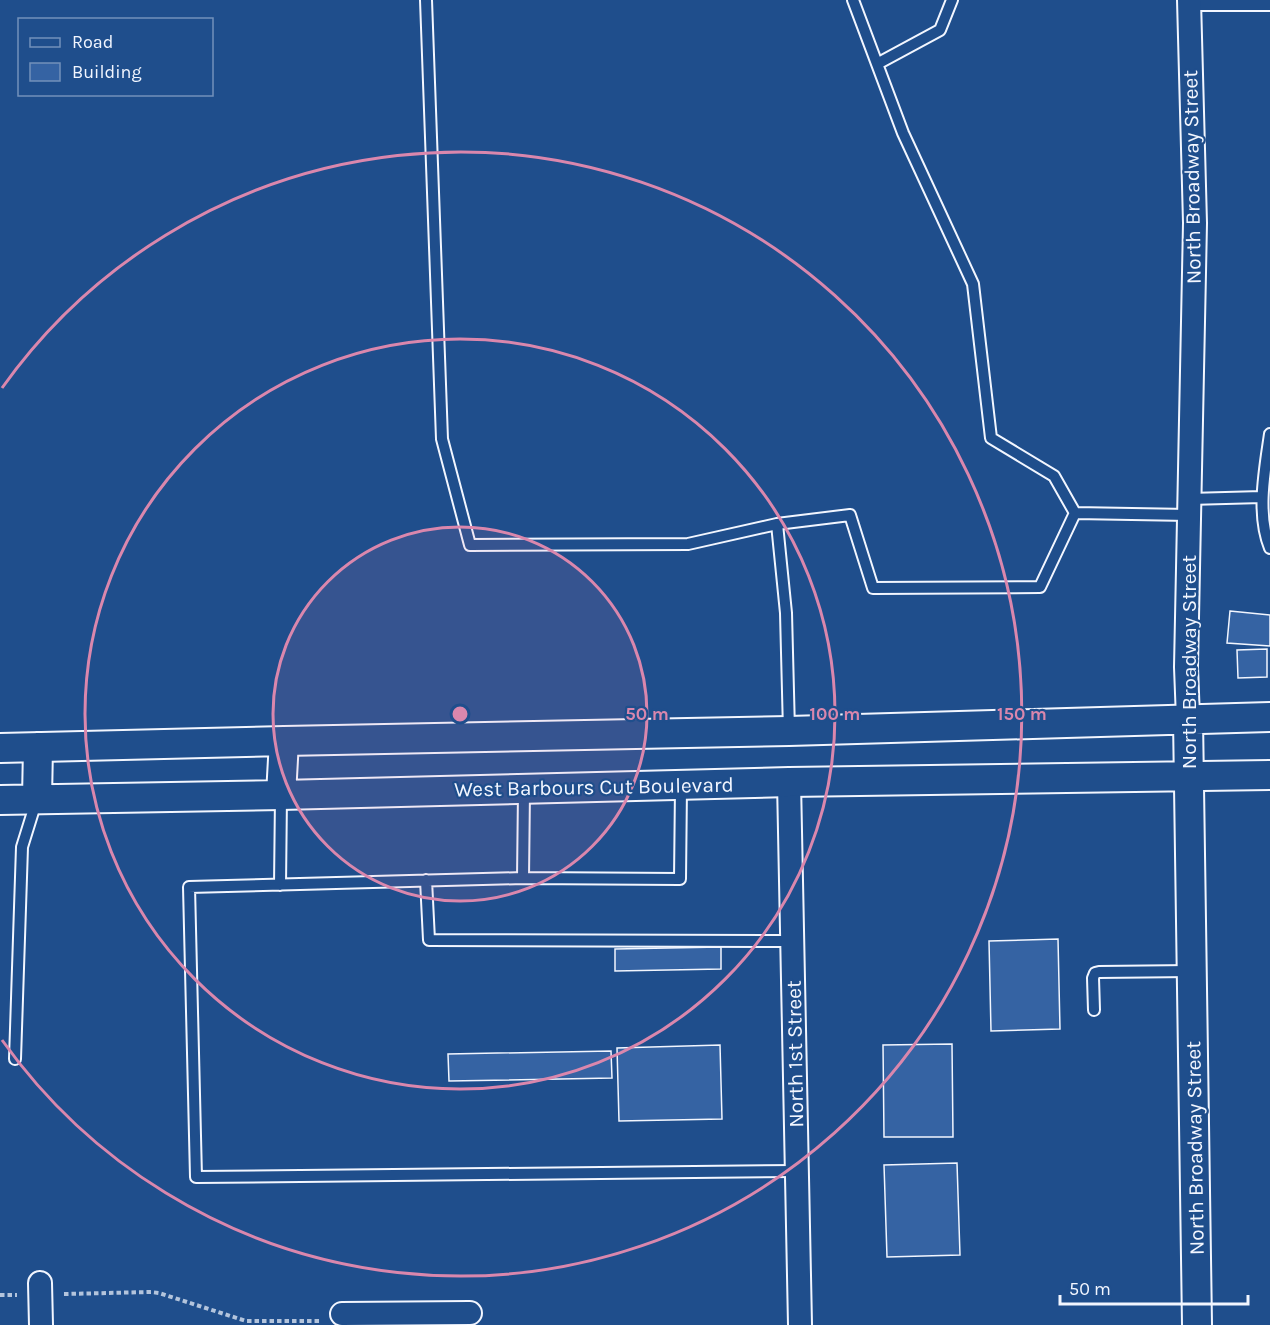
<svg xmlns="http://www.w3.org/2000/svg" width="1270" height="1325" viewBox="0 0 1270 1325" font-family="Karla,sans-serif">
<rect width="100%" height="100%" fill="#1f4e8c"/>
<path fill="#3563a3" stroke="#f2f6ff" stroke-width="1.5" d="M1230,611l40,4v31l-43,-3z
M1267,649v28l-29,1 -1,-28z
M1058,939l2,90 -69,2 -2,-90z
M721,947v22l-106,2v-22z
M952,1044l1,93h-69l-1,-92z
M720,1045l2,74 -103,2 -2,-73z
M611,1051l1,27 -163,3 -1,-27z
M957,1163l3,92 -73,2 -3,-92z"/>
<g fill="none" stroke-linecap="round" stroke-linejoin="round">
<defs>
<path id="service" d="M426,0l16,439 28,106 218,-1 89,-20
M853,0l50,133 70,151 18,154 63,38 21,37
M1190,5h80
M877,64l63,-34 12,-30
M1270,434c-5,35 -14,80 0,114
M1189,499l73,-2
M789,731l-3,-118 -9,-89 73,-9 23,73 167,-1 35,-74 114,2
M681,787l-1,92 -157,-1 -334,9 7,290 601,-6
M523,878l1,-87
M426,880l3,60 364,1
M280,885l1,-89
M1094,1010l-1,-32 2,-5 4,-1 92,-1
M15,1059l7,-212 14,-45"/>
<path id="minor" d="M1188,719l-2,-52 9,-444 -6,-223
M789,782l11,543
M40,1283l1,42
M342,1314l128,-1"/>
<path id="tertiary" d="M1188,719l9,606
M0,748l284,-7 505,-10 481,-14
M281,795l3,-54
M37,799l1,-52
M0,800l281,-5 508,-13 481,-7"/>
</defs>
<use href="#service" stroke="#f2f6ff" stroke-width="14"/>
<use href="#minor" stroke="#f2f6ff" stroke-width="26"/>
<use href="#tertiary" stroke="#f2f6ff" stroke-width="32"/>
<path stroke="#b3c4dc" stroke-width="4" stroke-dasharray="4.5 3" stroke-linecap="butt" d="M64,1294l87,-2 8,1 87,28h76
M0,1295h17"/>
<use href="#service" stroke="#1f4e8c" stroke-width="10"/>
<use href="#minor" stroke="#1f4e8c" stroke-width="22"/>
<use href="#tertiary" stroke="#1f4e8c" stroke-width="28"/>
</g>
<circle cx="460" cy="714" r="187" fill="#da87ad" fill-opacity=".12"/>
<g fill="none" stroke="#da87ad" stroke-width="3">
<circle cx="460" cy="714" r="187"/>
<circle cx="460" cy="714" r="375"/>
<path d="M2 388A562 562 0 1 1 2 1040"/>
</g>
<g text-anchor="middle" stroke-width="4.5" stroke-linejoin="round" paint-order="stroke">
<g font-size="21" fill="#f2f6ff" stroke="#1f4e8c">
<text transform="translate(1192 177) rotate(-91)" y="7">North Broadway Street</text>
<text transform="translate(1189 662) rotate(-90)" y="7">North Broadway Street</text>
<text transform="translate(594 787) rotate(-1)" y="7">West Barbours Cut Boulevard</text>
<text transform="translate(795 1054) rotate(-91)" y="7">North 1st Street</text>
<text transform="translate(1195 1148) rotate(-91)" y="7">North Broadway Street</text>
</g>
</g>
<circle cx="460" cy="714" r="9" fill="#da87ad" stroke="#1f4e8c" stroke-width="3"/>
<g font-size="18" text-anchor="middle" font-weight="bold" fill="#da87ad" stroke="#1f4e8c" stroke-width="4.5" stroke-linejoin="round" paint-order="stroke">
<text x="647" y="720">50 m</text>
<text x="835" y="720">100 m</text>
<text x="1022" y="720">150 m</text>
</g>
<rect x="18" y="18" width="195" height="78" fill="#1f4e8c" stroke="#7391ba" stroke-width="1.5"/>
<rect x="30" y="38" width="30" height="9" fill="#1f4e8c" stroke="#7391ba" stroke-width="1.5"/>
<text x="72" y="48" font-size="18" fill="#f2f6ff">Road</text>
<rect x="30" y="63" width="30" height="18" fill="#3563a3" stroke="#7391ba" stroke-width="1.5"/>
<text x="72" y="78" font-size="18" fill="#f2f6ff">Building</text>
<path d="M1060 1295v9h188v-9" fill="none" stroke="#f2f6ff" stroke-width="3"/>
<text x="1069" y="1295" font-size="18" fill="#f2f6ff" stroke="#1f4e8c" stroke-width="4.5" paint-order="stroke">50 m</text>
</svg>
